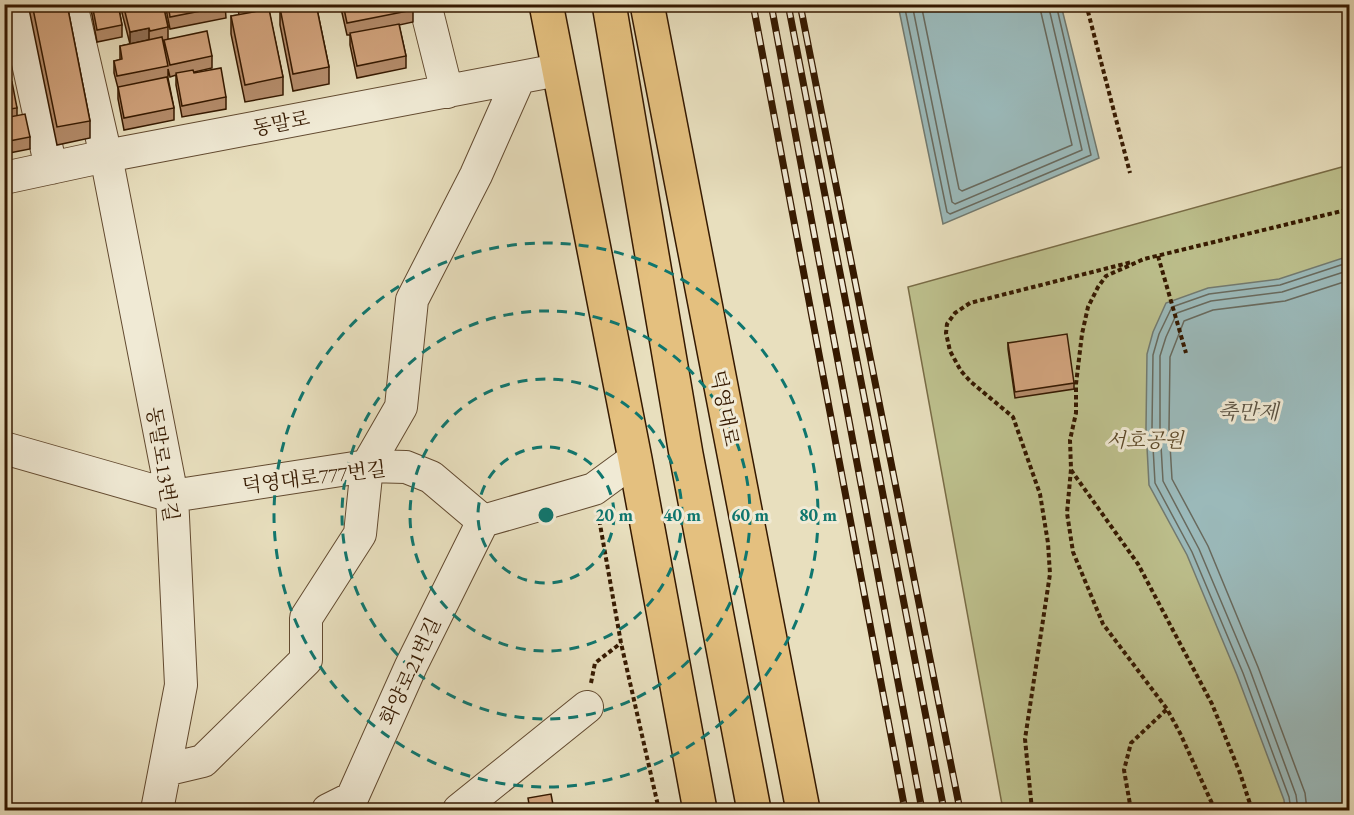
<svg xmlns="http://www.w3.org/2000/svg" width="1354" height="815" viewBox="0 0 1354 815" font-family="'EB Garamond','Noto Serif KR',serif">
<rect width="100%" height="100%" fill="#e8dfbe"/>
<filter id="stains"><feTurbulence type="fractalNoise" baseFrequency=".00333" numOctaves="4"/><feColorMatrix values="0 0 0 0 .2 0 0 0 0 .09 0 0 0 0 .02 0 0 0 .5 -.17"/></filter>
<radialGradient id="worn" r=".72"><stop offset=".6" stop-color="#630" stop-opacity="0"/><stop offset="1" stop-color="#630" stop-opacity=".3"/></radialGradient>
<path fill="#bdc08d" stroke="#796c46" stroke-width="1.5" d="M1349,165v645h-346l-95,-523z"/>
<path fill="#9bbabb" stroke="#727a70" stroke-width="1.5" d="M898,5h163l38,153 -156,66z
M1349,256v554h-64l-1,-10 -47,-125 -50,-120 -38,-70 -3,-57 1,-74 6,-22 13,-29 42,-15 71,-9z"/>
<g fill="none" stroke-linecap="round" stroke-linejoin="round">
<path stroke="#686a5e" stroke-width="1.5" d="M904,4l43,208 3,2 141,-59 -35,-151
M912,4l40,198 3,2 127,-54 -34,-146
M921,4l38,185 3,2 110,-46 -33,-141
M1291,810l-2,-13 -46,-124 -51,-121 -37,-69 -3,-55 1,-73 6,-21 13,-27 37,-13 71,-9 70,-23
M1298,810l-2,-15 -46,-125 -51,-121 -36,-68 -3,-53v-72l6,-19 11,-24 34,-12 71,-9 68,-22
M1307,810l-2,-17 -47,-126 -50,-121 -36,-67 -3,-51 1,-71 14,-36 29,-11 72,-9 65,-21"/>
<defs>
<path id="minor" d="M15,4l36,164
M71,4l35,152 66,340 9,189 -24,125
M425,4l22,88
M4,178l102,-22 452,-86
M4,448l168,48 195,-30 39,1 25,10 52,44
M483,521l111,-32 41,-30
M165,770l38,-9 103,-101v-42l54,-84 7,-68 34,-59 11,-107 64,-125 43,-97
M328,810l24,-12 59,-132 72,-145
M459,810l128,-103"/>
<path id="major" d="M546,4l89,455 65,351
M609,4l77,450 68,356
M647,4l156,806"/>
</defs>
<use href="#minor" stroke="#624a30" stroke-width="34"/>
<use href="#major" stroke="#351900" stroke-width="36"/>
<path stroke="#351900" stroke-width="4" stroke-dasharray="4.5 3" stroke-linecap="butt" d="M1086,4l44,169
M1158,256l28,97
M1071,470l67,94 74,140 28,69 12,37
M598,513l23,130 38,167
M591,683l4,-20 26,-20
M1032,810l-7,-71 25,-165 -2,-31 -8,-49 -27,-77 -42,-35 -10,-11 -11,-20 -4,-18 1,-9 8,-11 15,-10 162,-41
M1131,810l-7,-40 7,-27 36,-34
M1215,810l-35,-77 -13,-24 -64,-85 -30,-72 -6,-39 4,-44 -1,-29 6,-27v-29l6,-50 6,-27 10,-20 8,-11 38,-17 206,-50"/>
<use href="#minor" stroke="#f0ead5" stroke-width="32"/>
<use href="#major" stroke="#e4c07f" stroke-width="33"/>
<defs>
<path id="rail" d="M753,4l152,806
M771,4l151,806
M788,4l156,806
M800,4l160,806"/>
</defs>
<use href="#rail" stroke="#351900" stroke-width="7"/>
<use href="#rail" stroke="#f0ead5" stroke-width="4.5" stroke-dasharray="14" stroke-linecap="butt"/>
</g>
<path fill="#b58d6c" stroke="#351900" stroke-width="1.5" d="M28,4h39l23,117v17l-33,7z
M90,4h28l4,21v12l-25,5z
M122,4h41l5,23v12l44,17v12l-18,4v1l32,24v12l-44,8 -6,-32v-10l-6,2 -2,-8v9l6,30v12l-50,10 -6,-31v-11l-4,-15v-12l6,-1v-14l10,-2 -8,-31z
M165,4h60l1,14 -56,11z
M237,4h35v6l-3,1 14,66v18l-38,7 -14,-68v-18l8,-1z
M275,4h41l13,63v17l-36,7 -13,-66v-15l-4,1z
M340,4h72l1,6v12l-14,3 7,31v12l-49,10 -7,-33v-10h-3z
M4,53l5,21v9l8,25v8l13,21v12l-26,5z
M1008,343l66,40v6l-59,9 -7,-49z"/>
<path fill="#937358" stroke="#351900" stroke-width="1.5" d="M149,28v12l-19,4v-12z"/>
<path fill="#d2a47e" stroke="#351900" stroke-width="1.5" d="M32,4h35l23,117 -33,6z
M92,4h26l4,21 -25,5z
M123,4h40l5,23 -18,4 -1,-3 -19,4z
M168,4h57l1,2 -56,11z
M296,4h20l13,63 -36,7 -13,-66z
M343,4h69l1,6 -66,13z
M269,9l14,68 -38,8 -14,-69z
M399,24l7,32 -49,10 -7,-33z
M207,31l5,25 -42,9 -6,-25z
M162,37l6,29 -51,10 -3,-15 8,-2 -2,-13z
M4,53l5,21 -5,1z
M221,68l5,29 -44,9 -6,-33 17,-3 1,3z
M167,77l7,31 -50,10 -6,-31z
M12,82l5,26 -13,2v-26z
M25,114l5,23 -26,5v-24z
M1067,334l7,49 -59,9 -7,-49z
M551,794l3,16h-24l-2,-12z"/>
<g fill="none" stroke="#0f766e" stroke-width="3" stroke-dasharray="10 8">
<circle cx="546" cy="515" r="68"/>
<circle cx="546" cy="515" r="136"/>
<circle cx="546" cy="515" r="204"/>
<circle cx="546" cy="515" r="272"/>
</g>
<g text-anchor="middle" stroke-width="6" stroke-linejoin="round" paint-order="stroke">
<g font-size="20" fill="#351900" stroke="#f0ead5">
<text transform="translate(281 123) rotate(-11)" y="7">동말로</text>
<text transform="translate(725 408) rotate(79)" y="7">덕영대로</text>
<text transform="translate(163 464) rotate(81)" y="7">동말로13번길</text>
<text transform="translate(314 477) rotate(-7)" y="7">덕영대로777번길</text>
<text transform="translate(410 671) rotate(-65)" y="7">화양로21번길</text>
</g>
<g font-size="20" font-style="italic" fill="#5e4b2a" stroke="#f0ead5">
<text x="1145" y="447">서호공원</text>
</g>
<g font-size="21" font-style="italic" fill="#595141" stroke="#f0ead5">
<text x="1248" y="419">축만제</text>
</g>
</g>
<circle cx="546" cy="515" r="9" fill="#0f766e" stroke="#f0ead5" stroke-width="3"/>
<g font-size="18" text-anchor="middle" font-weight="bold" fill="#0f766e" stroke="#f0ead5" stroke-width="6" stroke-linejoin="round" paint-order="stroke">
<text x="614" y="521">20 m</text>
<text x="682" y="521">40 m</text>
<text x="750" y="521">60 m</text>
<text x="818" y="521">80 m</text>
</g>
<rect width="1354" height="815" fill="none" stroke="#e8dfbe" stroke-width="24"/>
<rect x="6" y="6" width="1342" height="803" fill="none" stroke="#351900" stroke-width="3"/>
<rect x="12" y="12" width="1330" height="791" fill="none" stroke="#351900" stroke-width="1.5"/>
<rect width="100%" height="100%" filter="url(#stains)"/>
<rect width="100%" height="100%" fill="url(#worn)"/>
</svg>
